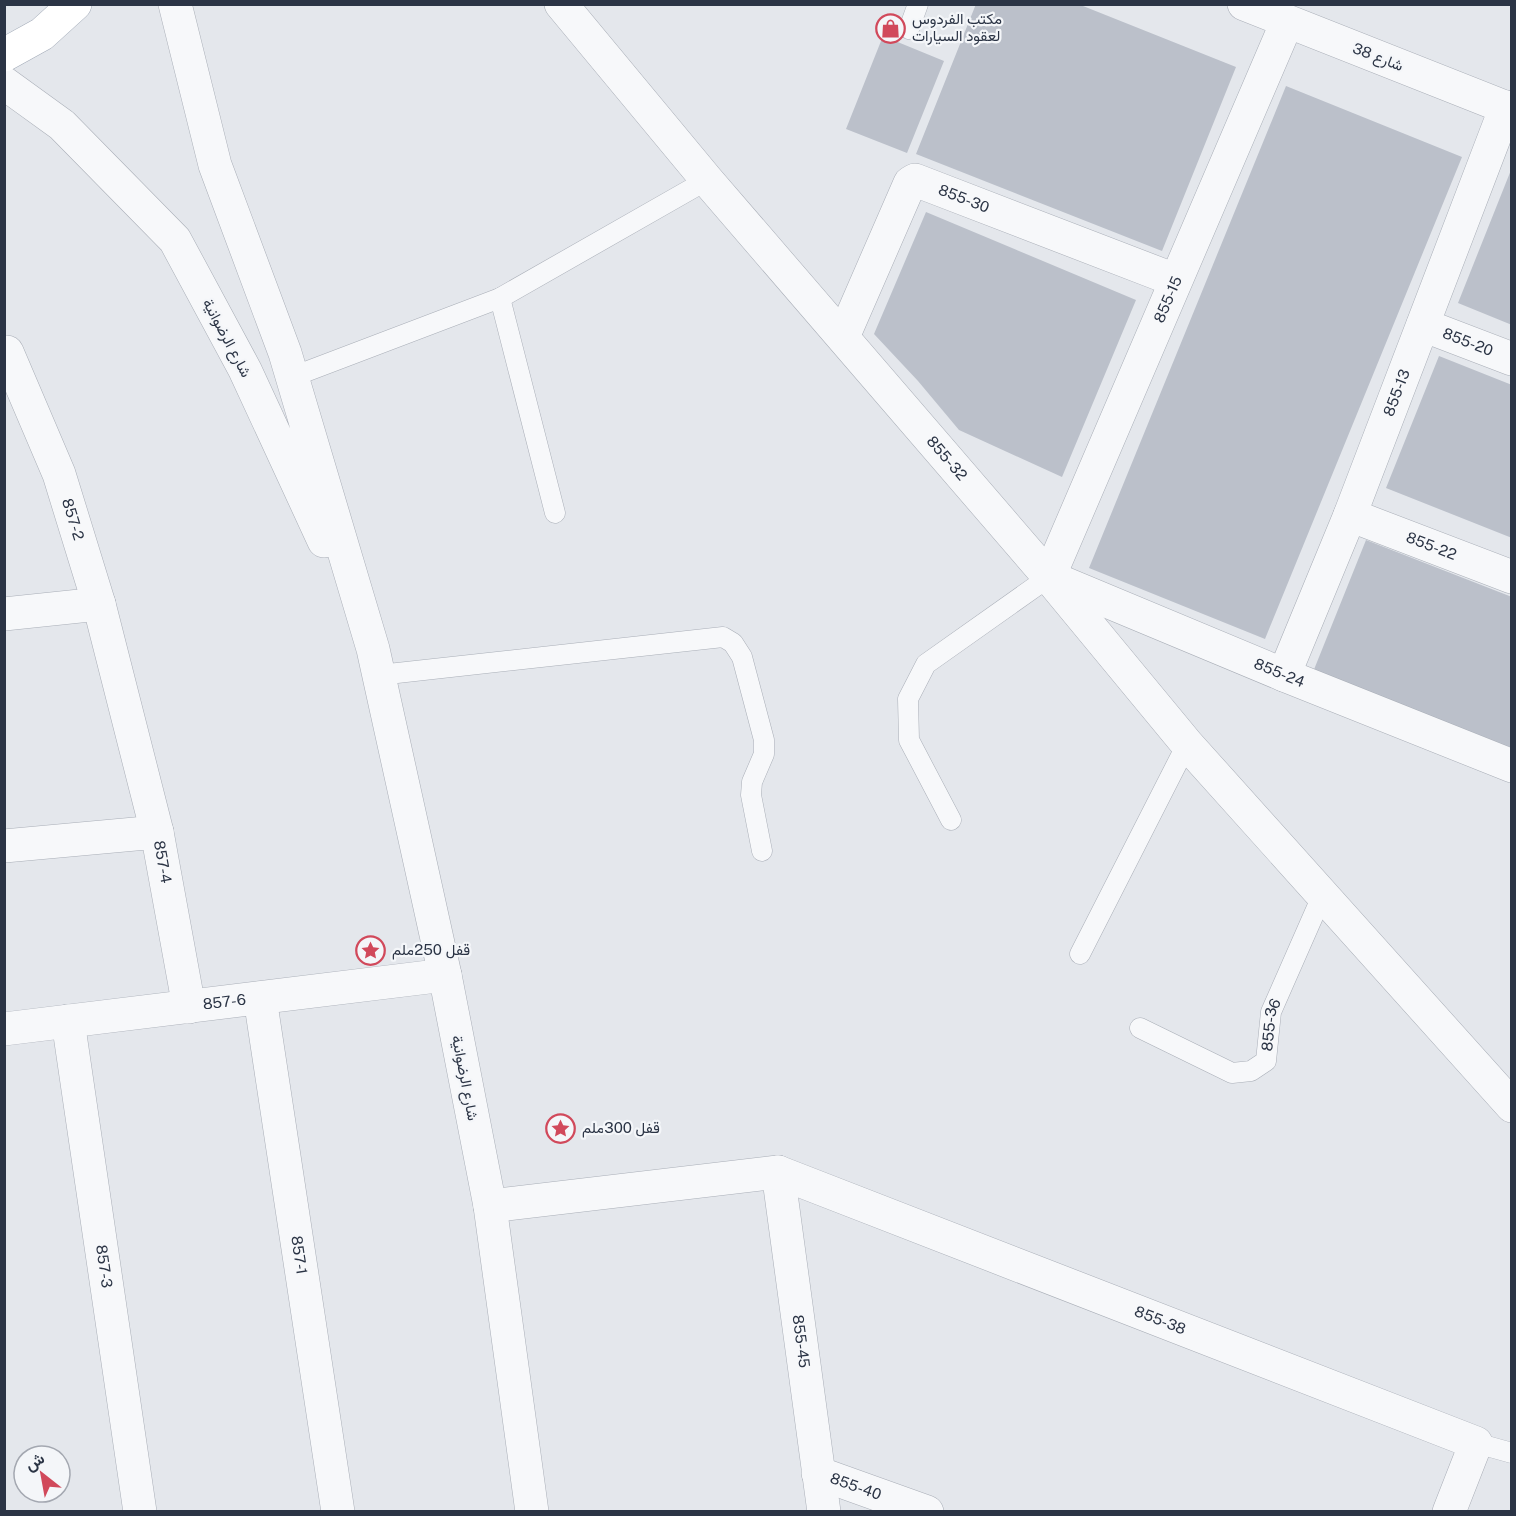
<svg xmlns="http://www.w3.org/2000/svg" width="1516" height="1516" viewBox="0 0 1516 1516" font-family="'Public Sans',Vazirmatn,sans-serif">
<rect width="100%" height="100%" fill="#e4e7ec"/>
<path fill="#bbc0ca" d="M976,4h102l158,63 -74,184 -246,-97z
M883,36l61,25 -37,92 -61,-24z
M1286,86l176,71 -197,482 -176,-71z
M1511,170h1v155l-54,-22z
M926,212l210,88 -74,177 -103,-47 -41,-49 -44,-47z
M1439,356l73,29v153l-126,-50z
M1366,540l146,57v153l-199,-78z"/>
<g fill="none" stroke-linecap="round" stroke-linejoin="round">
<defs>
<g id="service">
<path d="M909,29l9,-25"/>
<path d="M500,298l55,215"/>
<path d="M292,377l208,-79 207,-118"/>
<path d="M379,675l344,-38 10,6 9,14 22,83v14l-12,28 -1,13 11,56"/>
<path d="M951,820l-42,-80 -1,-41 18,-35 123,-87"/>
<path d="M1080,954l107,-210"/>
<path id="s1" d="M1140,1028l92,45 19,-2 15,-10 5,-49 51,-116"/>
<path d="M1476,1443l36,10"/>
</g>
<g id="minor">
<path id="s2" d="M561,4l146,176 342,397 138,167 325,362"/>
<path id="s3" d="M1423,325l89,34"/>
<path id="s4" d="M843,337l67,-154 5,-3 260,100"/>
<path id="s5" d="M4,352h3l52,122 40,130 -95,10"/>
<path id="s6" d="M1350,515l162,62"/>
<path id="s7" d="M1049,577l238,-555"/>
<path id="s8" d="M1054,579l230,96 228,91"/>
<path d="M99,604l58,228"/>
<path id="s9" d="M1284,675l66,-160 156,-408"/>
<path id="s10" d="M4,846l153,-14 32,175"/>
<path id="s11" d="M260,998l78,514"/>
<path id="s12" d="M68,1021l72,491"/>
<path id="s13" d="M4,1029l441,-54"/>
<path id="s14" d="M778,1172l46,340"/>
<path id="s15" d="M490,1206l288,-34 698,271 -27,69"/>
<path id="s16" d="M818,1473l109,39"/>
</g>
<path id="tertiary" d="M175,4l40,161 70,188 88,296 72,326 45,231 42,306
M1244,4l268,106
M4,83l58,42 113,115 70,130 79,171"/>
<path id="primary" d="M4,55l38,-21 33,-30"/>
</defs>
<use href="#service" stroke="#a9aeb7" stroke-width="21"/>
<use href="#minor" stroke="#a9aeb7" stroke-width="34"/>
<use href="#tertiary" stroke="#a9aeb7" stroke-width="34"/>
<use href="#primary" stroke="#a3abb8" stroke-width="34"/>
<use href="#service" stroke="#f7f8fa" stroke-width="20"/>
<use href="#minor" stroke="#f7f8fa" stroke-width="33"/>
<use href="#tertiary" stroke="#f7f8fa" stroke-width="33"/>
<use href="#primary" stroke="#fff" stroke-width="33"/>
</g>
<defs>
<symbol id="shop-ring" viewBox="-11 -11 22 22"><circle r="9.5" fill="#f4f6f9" stroke="#d1495b" stroke-width="1.5"/><path d="M-5-2.5h2.3a2.7 3.5 0 0 1 5.4 0H5L5.5 6h-11ZM-1.5-2.5h3a1.5 2.3 0 0 0-3 0Z" fill="#d1495b"/></symbol>
<symbol id="sight-ring" viewBox="-11 -11 22 22"><circle r="9.5" fill="#f4f6f9" stroke="#d1495b" stroke-width="1.5"/><path d="M0-6L1.8-2.2L6-1.7L2.9 1.2L3.7 5.4L0 3.3L-3.7 5.4L-2.9 1.2L-6-1.7L-1.8-2.2Z" fill="#d1495b"/></symbol>
</defs>
<g fill-rule="evenodd">
<use href="#shop-ring" x="874" y="12" width="33" height="33"/>
<use href="#sight-ring" x="354" y="934" width="33" height="33"/>
<use href="#sight-ring" x="544" y="1112" width="33" height="33"/>
</g>
<g text-anchor="middle" stroke-width="4.5" stroke-linejoin="round" paint-order="stroke">
<g font-size="15" fill="#2b3445" stroke="#f4f6f9" text-anchor="start">
<text x="912" y="24">مكتب الفردوس<tspan x="912" dy="17">لعقود السيارات</tspan></text>
<text x="392" y="955">قفل 250ملم</text>
<text x="582" y="1133">قفل 300ملم</text>
</g>
<g font-size="15" fill="#2b3445" stroke="#f4f6f9">
<text transform="translate(1378 57) rotate(21)" y="5">شارع 38</text>
<text dy="5" stroke="none"><textPath href="#s4" startOffset="226">855-30</textPath></text>
<text dy="5" stroke="none"><textPath href="#s7" startOffset="302">855-15</textPath></text>
<text transform="translate(227 338) rotate(62)" y="5">شارع الرضوانية</text>
<text dy="5" stroke="none"><textPath href="#s3" startOffset="48">855-20</textPath></text>
<text dy="5" stroke="none"><textPath href="#s9" startOffset="304">855-13</textPath></text>
<text dy="5" stroke="none"><textPath href="#s2" startOffset="596">855-32</textPath></text>
<text dy="5" stroke="none"><textPath href="#s5" startOffset="183">857-2</textPath></text>
<text dy="5" stroke="none"><textPath href="#s6" startOffset="87">855-22</textPath></text>
<text dy="5" stroke="none"><textPath href="#s8" startOffset="244">855-24</textPath></text>
<text dy="5" stroke="none"><textPath href="#s10" startOffset="184">857-4</textPath></text>
<text dy="5" stroke="none"><textPath href="#s13" startOffset="222">857-6</textPath></text>
<text dy="5" stroke="none"><textPath href="#s1" startOffset="176">855-36</textPath></text>
<text transform="translate(465 1078) rotate(79)" y="5">شارع الرضوانية</text>
<text dy="5" stroke="none"><textPath href="#s11" startOffset="260">857-1</textPath></text>
<text dy="5" stroke="none"><textPath href="#s12" startOffset="248">857-3</textPath></text>
<text dy="5" stroke="none"><textPath href="#s15" startOffset="700">855-38</textPath></text>
<text dy="5" stroke="none"><textPath href="#s14" startOffset="171">855-45</textPath></text>
<text dy="5" stroke="none"><textPath href="#s16" startOffset="40">855-40</textPath></text>
</g>
</g>
<rect width="1516" height="1516" fill="none" stroke="#2b3445" stroke-width="12"/>
<g transform="translate(42 1474) rotate(329)"><circle r="28" fill="#f4f6f9" stroke="#a4a8b1" stroke-width="1.5"/>
<path d="M0-4.5L10 22L0 15L-10 22Z" fill="#d1495b"/>
<text y="-9" font-size="16" font-weight="bold" text-anchor="middle" fill="#2b3445">ش</text>
</g>
</svg>
